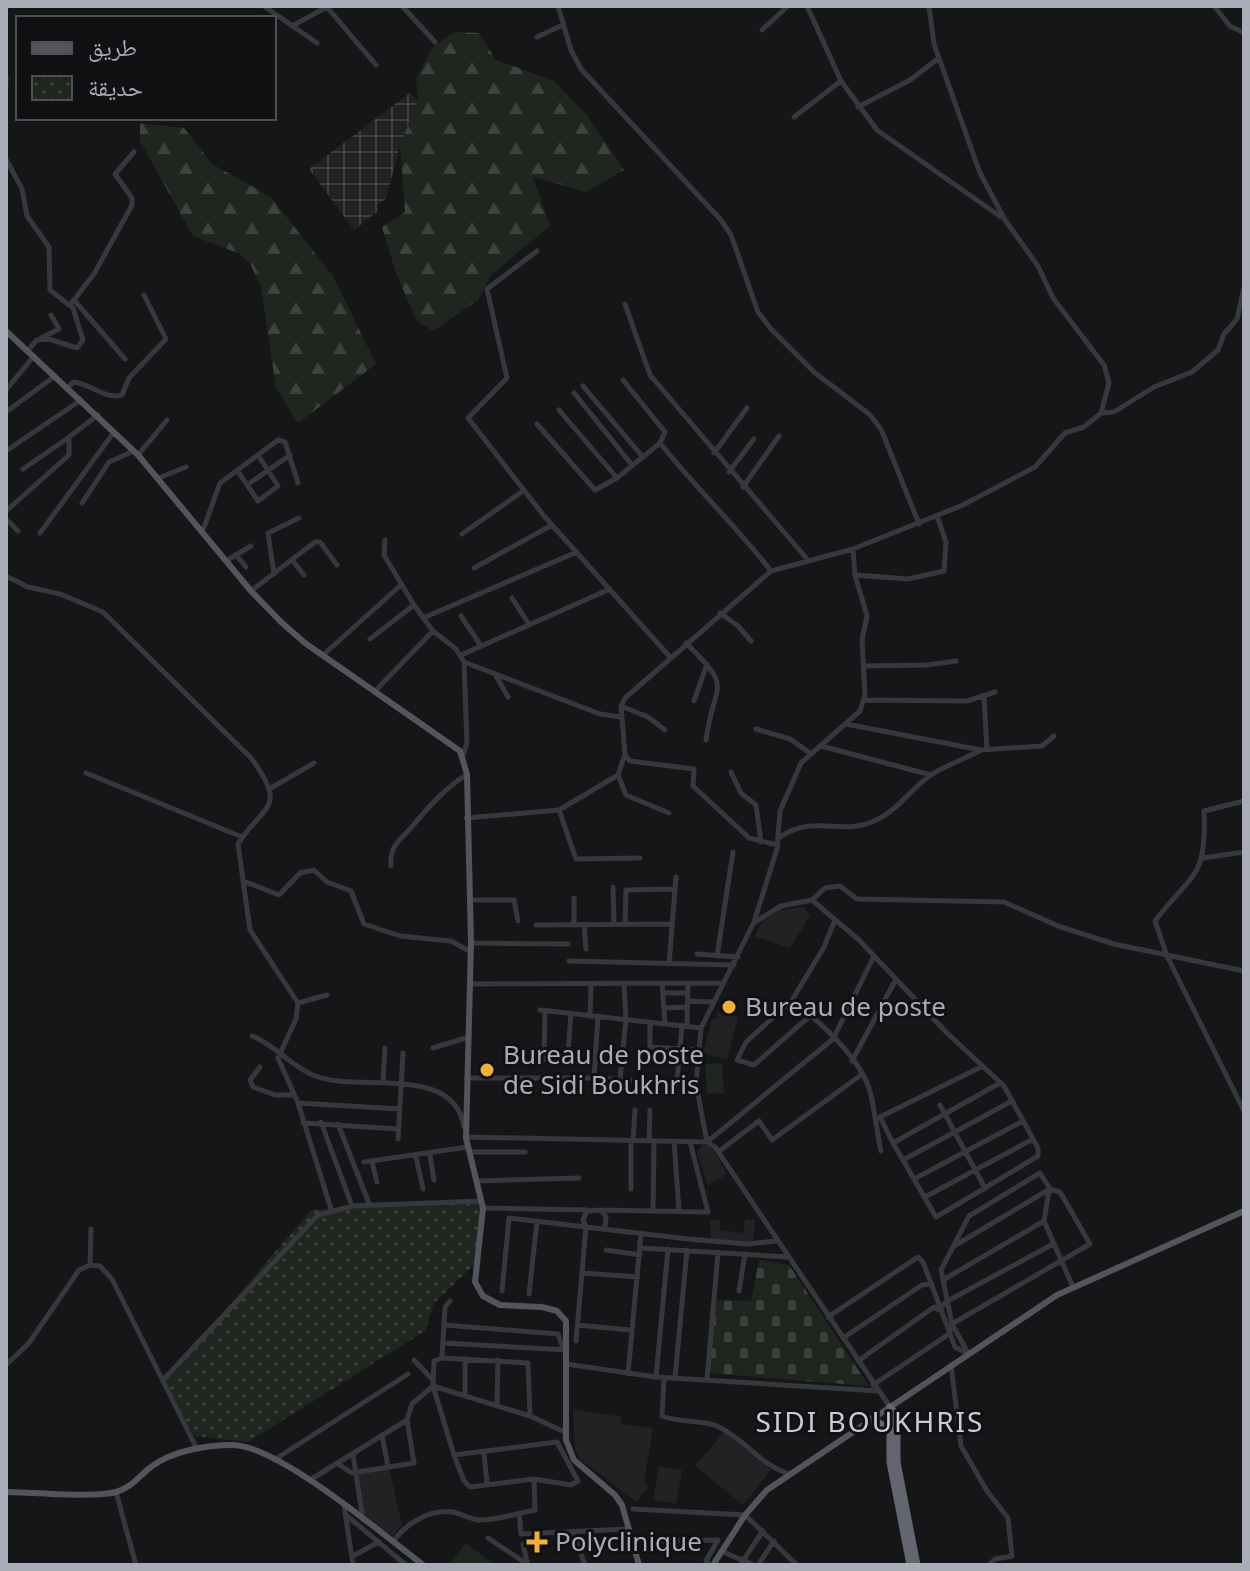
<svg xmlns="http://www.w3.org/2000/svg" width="1250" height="1571" viewBox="0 0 1250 1571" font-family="'Noto Sans','Noto Naskh Arabic',sans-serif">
<defs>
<pattern id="industrial-grid" width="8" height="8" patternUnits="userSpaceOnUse" patternTransform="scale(2)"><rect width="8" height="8" fill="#222225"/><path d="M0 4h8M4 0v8" fill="none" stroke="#3f3f43"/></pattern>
<pattern id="forest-firs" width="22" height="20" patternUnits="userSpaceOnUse" patternTransform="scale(2)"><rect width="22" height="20" fill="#1e261f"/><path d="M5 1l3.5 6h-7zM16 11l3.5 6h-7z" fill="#3c433d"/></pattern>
<pattern id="cemetery-stones" width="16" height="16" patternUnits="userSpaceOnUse" patternTransform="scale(2)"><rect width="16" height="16" fill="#1e261f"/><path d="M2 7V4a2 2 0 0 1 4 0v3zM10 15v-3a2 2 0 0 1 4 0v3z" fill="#3c433d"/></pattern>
<pattern id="park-dots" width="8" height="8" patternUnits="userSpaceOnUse" patternTransform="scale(2)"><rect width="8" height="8" fill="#1e261f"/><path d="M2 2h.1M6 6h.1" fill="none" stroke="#3c433d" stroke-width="1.8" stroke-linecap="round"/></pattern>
</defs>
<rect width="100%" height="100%" fill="#161618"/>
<path fill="#222225" d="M804,907l6,9 -20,32 -36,-12 9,-15 18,-11z
M718,1012l20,5 -11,42 -24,-6 9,-34h4z
M702,1145l9,1 16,28 -19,12 -11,-34z
M745,1219l10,1 -2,23 -42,-2 -1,-21h10v10l23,3z
M573,1409l49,8 -1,7 32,4 -9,54 4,6 -12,14 -56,-43 -5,-10z
M724,1432l47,38 -28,35 -48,-39z
M659,1466l23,4 -6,34 -23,-4z
M389,1468l13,57 -10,11 -28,-21 -7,-40z"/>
<path fill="url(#industrial-grid)" d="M410,93l8,8 -18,44 -14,54 -9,6 1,6 -24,19 -45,-61z"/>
<path fill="url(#forest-firs)" d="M454,32l25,1 17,27 58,21 32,33 38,56 -38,22 -53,-15 17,49 -59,49 -13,25 -45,31 -16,-10 -21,-48 -14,-46 23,-15 -5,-67 18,-44 -2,-22 16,-31z
M140,123l44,5 28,36 59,33 62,79 43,88 -78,59 -22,-35 -15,-101 -11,-24 -12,-10 -45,-17 -53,-95z"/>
<path fill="url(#cemetery-stones)" d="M759,1260l30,5 80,121 -162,-13 7,-73 37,1z"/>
<path fill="url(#park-dots)" d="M481,1201l-7,64 -40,38 -9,28 -177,111 -54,-6 -29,-55 146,-171z"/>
<path fill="#1e261f" d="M722,1063l2,30 -17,1 -2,-30z
M466,1543l29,22h-47z"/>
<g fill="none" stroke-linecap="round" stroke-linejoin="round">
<path stroke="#37383d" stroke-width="5" d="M264,6l53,37
M326,6l50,59
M402,6l33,36
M558,6l13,44 10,19 140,151 10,15 27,77 13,17 43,43 55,42 12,15 38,95
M807,6l34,75 36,49 124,87
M929,6l5,38 46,129 25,47 33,46 15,32 51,67 5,18 -8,30
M1214,6l16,20 14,7
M292,26l35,-19
M762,30l26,-24
M537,37l26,-12
M6,77v8
M858,107l52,-27 29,-22
M794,117l47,-36
M6,159l16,30 5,27 22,31 1,43 23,18 10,32 -6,8 -28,-9 -12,1 -9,10
M537,251l-50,38 20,89 -39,40 76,98 126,141
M74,300l51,59
M625,304l25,71 157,184
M70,305l24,-31 38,-69v-7l-17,-24 19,-22
M41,338l18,-9 -8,-14
M623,380l42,52 -5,11
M583,386l59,70
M68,387l6,-5c16,2 33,18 48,13l7,-17 37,-39 -22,-44
M6,390l28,-34
M574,393l58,72
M559,410l58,68
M6,412l49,-36
M537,424l58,66 22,-12 43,-35c35,44 76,83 111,128
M6,451l75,-51
M714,453l33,-45
M138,455l29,-35
M23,469l45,-31
M237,470l21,31 20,-15 -20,-31
M729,472l25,-33
M159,478l27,-11
M247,485l43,-30
M743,487l36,-51
M82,503l27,-41 25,-11
M6,511l63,-56v-18l29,-22
M6,519l12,12
M40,533l74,-101
M202,533l18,-50 58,-43 7,2 13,41
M462,534l61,-43
M385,540l-1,15 30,50 19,26 23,18 8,13 3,80 -4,14
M853,549l2,26 12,41 -5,24 3,55 -5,16 -59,52 -21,48 -3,38 -23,73 -53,106 -5,56 11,58 8,5 175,260
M236,555l10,12
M292,560l12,15
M226,561l25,-15
M474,568l78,-43
M274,574l-6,-41 31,-15
M855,575l53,4 36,-8 2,-29 -9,-26
M6,576l22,11 32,7 43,18 149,147c36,51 12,44 -14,85l12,86 48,73 -2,16 -18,39 20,45 33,106
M251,591l64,-49h5l17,23
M512,598l16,25
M720,613l18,13 13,15
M461,616l20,30
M423,618l154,-66
M370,639l44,-34
M686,643c49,48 28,37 20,97
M323,655l78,-70
M461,655l149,-66
M464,662l136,52 21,3
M864,666l63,-1 29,-4
M495,674l13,23
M376,690l57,-59
M984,697l3,53
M864,700l103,1 28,-9
M694,701l13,-37
M621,706l27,11 17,13
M756,729l34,10 20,14
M821,746l110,29
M981,750l61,-4 12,-10
M625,755l5,6 64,8 -1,17 56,52 28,7
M731,772l10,21 15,12 5,37
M86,773l156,64
M618,775l8,20 43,18
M271,788l43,-25
M1244,801l-40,10c3,69 -12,61 -49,110l12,35 77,155
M559,810l17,49 64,-1
M466,818l93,-8 59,-35 7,-21 -4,-48 4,-8 146,-127 82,-22 110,-44 72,-38 30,-34 19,-6 17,-14 13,-1 40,-25 38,-15 26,-22 6,-16 13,-15 7,-32
M780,837c34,-23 61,-1 94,-16 24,-10 36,-32 57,-46 15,-10 34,-16 50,-25l-135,-26
M1203,858l41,-6
M391,866c-2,-23 12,-27 24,-43 18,-21 29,-33 52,-49
M243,881l36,14 21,-22 14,-3 13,12 24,9 13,33 36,12 51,5 20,11
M613,887l1,37
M574,898v27
M471,900h43l4,21
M812,900l47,40 87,92 58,54 34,62v8l-53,32 -45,-83
M835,920l-12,29 -31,51c28,22 71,59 79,95 4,18 6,38 10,56
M755,922l26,-16 31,-6 13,-12 15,-2 17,13 147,3 54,24 56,18 130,27
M625,924l1,-34 48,-1
M536,925l135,-1
M584,925l2,24
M471,943l97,1
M697,954l41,3
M717,956l16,-104
M569,961l165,4
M669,964l7,-87
M662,983l3,41
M470,984l252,-1
M663,993h24
M792,1000l-46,42 -9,18 17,5 57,-50
M687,1001l25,1
M298,1003l29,-8
M664,1008l23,-1
M540,1010l161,18
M590,1016l1,-31
M650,1024v23l47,3
M687,1026l1,-43
M252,1036c23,9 40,31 63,40 44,17 139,-13 149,51
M433,1048l36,-11
M568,1053l3,-40
M544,1060l1,-50
M852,1061l44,-82
M260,1067l-10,13 3,7 22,8h19
M467,1078h127l102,6
M594,1078l4,-62
M620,1079l6,-60 -2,-34
M677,1081l5,-56
M383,1083l2,-35
M298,1103l102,6
M321,1122l31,84
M303,1123l95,6
M338,1124l32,82
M466,1137l241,5 126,-103 41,-83
M398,1139l5,-86
M633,1141l2,-31
M649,1141l1,-31
M674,1141l5,70
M893,1143l-13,-26 103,-51
M469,1152h56
M718,1152l41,-31 13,19 89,-65
M430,1155l4,25
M416,1157l7,32
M903,1160l109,-59
M364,1162l104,-15
M372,1162l5,20
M914,1179l109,-58
M476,1181l103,-3
M985,1188l-49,29 -43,-74 107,-60
M631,1189v-48
M1049,1190l-5,31 29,66
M925,1197l108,-58
M483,1208l105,2
M653,1211l1,-70
M605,1227l1,-10 -5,-7 107,2 -18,-70
M954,1246l96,-57
M641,1248l146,9
M606,1250l34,5
M90,1265l1,-36
M582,1273l56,4
M943,1280l101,-59
M502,1291l7,-73 179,21 60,5 28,-3
M739,1291l6,-37
M529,1294l8,-73
M828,1317l90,-60 5,5 32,85 12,6
M445,1325l113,9 6,17
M577,1325l53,5
M843,1338l79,-53 10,-1
M576,1341l10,-114 -3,-7 4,-9 14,-1
M444,1343l123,7
M442,1357l3,-50 5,-6
M465,1359v34
M414,1360l17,18
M858,1361l76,-54 5,3 7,-8 107,-58
M566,1364l90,13 223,14
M6,1365l23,-22 50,-73 11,-5 10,1 12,13 85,170
M951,1365l10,81 26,45 21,27 4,38 -17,3 -6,6
M628,1374l13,-141
M656,1377l12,-128
M664,1378l-2,38c18,7 42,4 55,10 27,12 43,40 73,48
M675,1378l12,-128
M163,1380l155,-165 34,-9 129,-5
M707,1380l11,-128
M873,1385l76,-51 3,-10 138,-80 -30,-52 -10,-3 -10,-16 -71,43 -28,54 11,54 16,29
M497,1404l1,-44
M530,1416l-2,-53 -86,-5 -8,3 -1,25 97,30 35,16
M382,1435l6,32
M484,1453l3,31
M353,1454l10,66
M274,1460l134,-86
M338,1464l14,9 62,-10 -7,-43
M310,1480l97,-60 5,-16 21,-18 21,69 103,-13 21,39 -7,4 -37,-6 -64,8 -6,-6 -10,-26
M116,1492l20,73
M344,1505l9,60
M633,1509l112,6 52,50
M519,1513l2,21 106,-5
M346,1515l60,50
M573,1532l12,33
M488,1538l39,26
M656,1541l62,-1 -12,21 3,4
M393,1542c13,-19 37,-33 60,-30 9,2 17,7 25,8 18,1 39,-7 57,-10l-1,-31
M523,1544l4,18
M721,1551l33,14
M353,1556l26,-14
M740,1565l23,-34
M758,1565l16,-24"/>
<path stroke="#53555c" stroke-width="6" d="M6,331l132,124 113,136 30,31 24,21 155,108 7,23 4,169 -5,195 17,70 -8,74 8,14 17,9 42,2 15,4 9,10v119l8,20 41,35 7,10 17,60
M6,1492c27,0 88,6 110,0 15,-4 23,-16 35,-25 20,-16 56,-22 82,-22 46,1 151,90 190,120
M713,1565l32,-50 22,-25 290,-195 187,-84"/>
<path stroke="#63666e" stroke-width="7" d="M890,1407l7,8v47l20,103
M890,1407v55l20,103
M872,1419l18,10"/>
</g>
<g fill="#f2b134" stroke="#111113" stroke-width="3">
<circle cx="729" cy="1007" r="8"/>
<circle cx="487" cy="1070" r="8"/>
<path d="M533 1530h8v8h8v8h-8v8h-8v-8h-8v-8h8z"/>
</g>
<g text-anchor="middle" stroke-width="6" stroke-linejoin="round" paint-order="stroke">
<g font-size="26" fill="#a8adb8" stroke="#111113" text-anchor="start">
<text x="745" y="1016">Bureau de poste</text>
<text x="503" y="1064">Bureau de poste<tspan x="503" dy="30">de Sidi Boukhris</tspan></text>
<text x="555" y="1551">Polyclinique</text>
</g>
<g font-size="28" letter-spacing="2" fill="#c9ccd4" stroke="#111113">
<text x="870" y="1432">SIDI BOUKHRIS</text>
</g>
</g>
<rect width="1250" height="1571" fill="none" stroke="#a8adb8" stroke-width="16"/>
<rect x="16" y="16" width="260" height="104" fill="#111113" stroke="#4d4f55" stroke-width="2"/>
<rect x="32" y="42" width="40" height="12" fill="#53555c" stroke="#4d4f55" stroke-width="2"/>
<text x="88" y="56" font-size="24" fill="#a8adb8">طريق</text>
<rect x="32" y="76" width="40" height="24" fill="url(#park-dots)" stroke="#4d4f55" stroke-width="2"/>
<text x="88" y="96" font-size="24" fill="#a8adb8">حديقة</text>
</svg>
